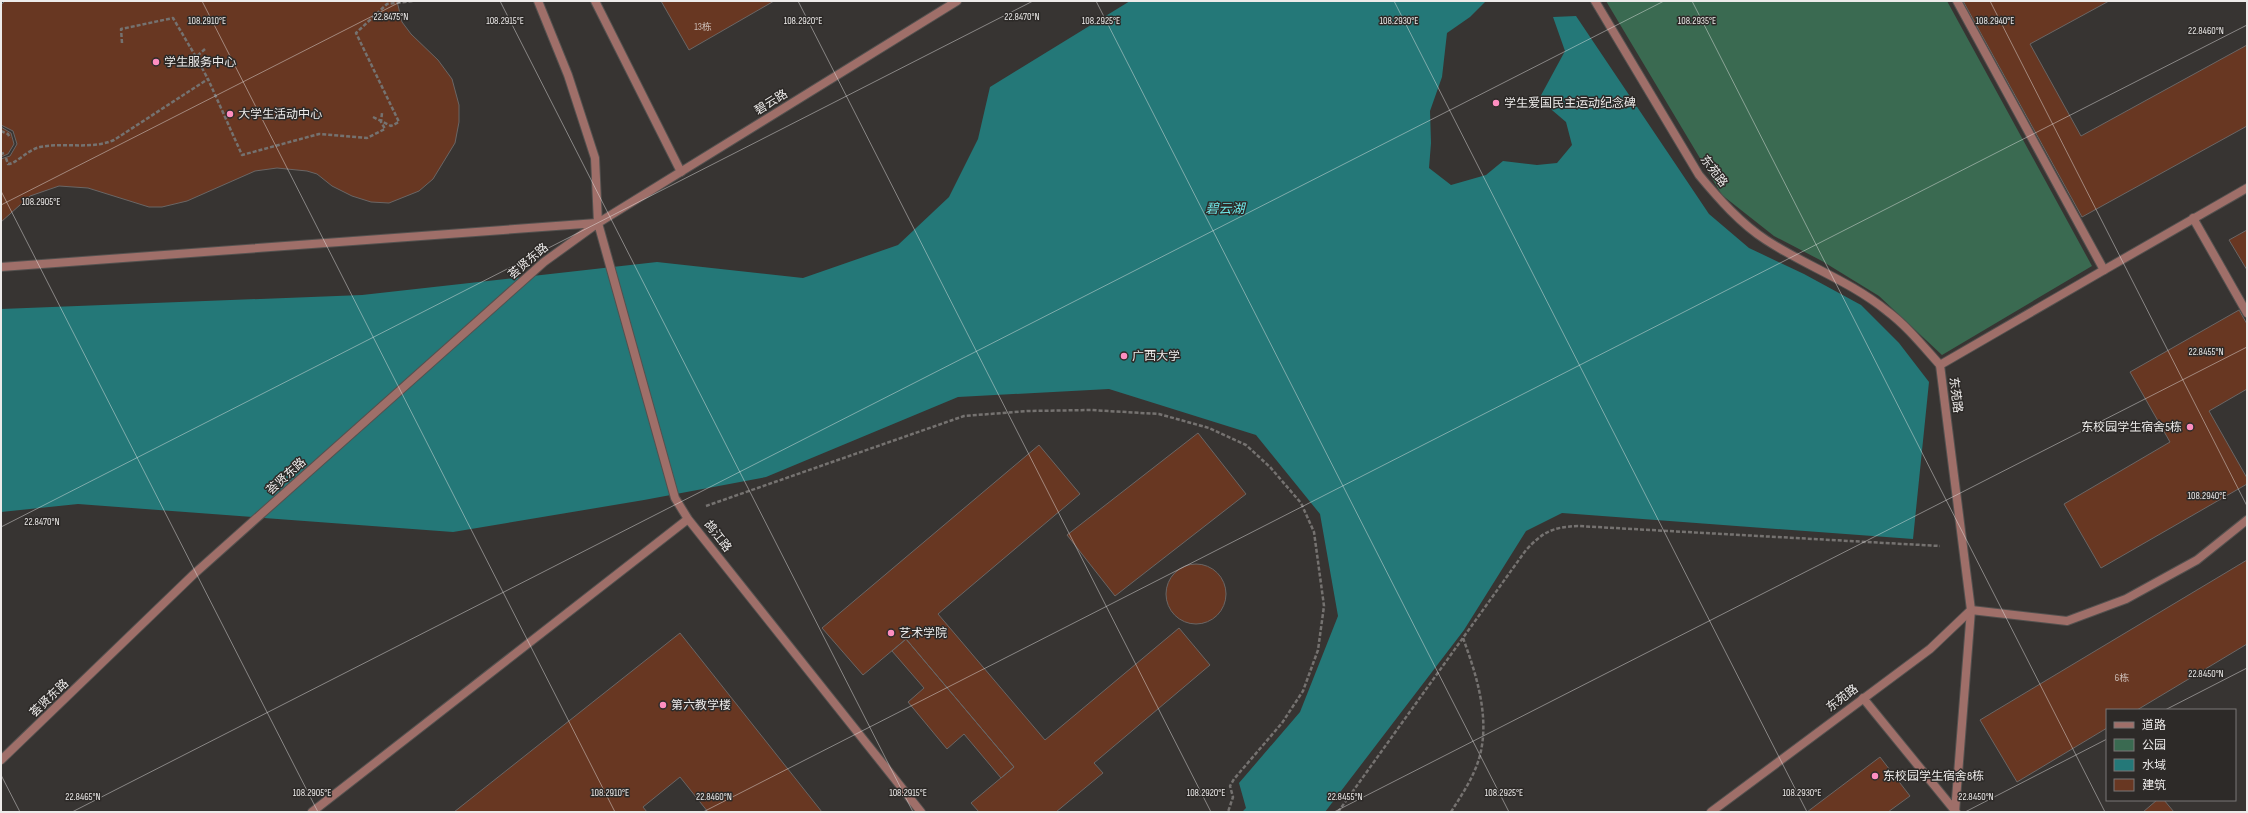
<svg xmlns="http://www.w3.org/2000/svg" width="2248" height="813" viewBox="0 0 2248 813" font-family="'Sofia Sans Condensed','Noto Sans SC',sans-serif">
<rect width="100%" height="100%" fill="#373432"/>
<path fill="#3a6a51" d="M1606,1h341l145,265 -150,89 -63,-59 -57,-35 -48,-25 -52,-41z"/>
<path fill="#247878" d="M1130,1h356l-16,16 -23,16 -5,44 -12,34 1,32 -2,25 22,17 35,-10 17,-14 34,4 20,-2 15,-18 -6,-23 -27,-23 26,-48 -12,-34 23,-1 133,198 40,34 55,26 57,31 38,38 30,39 -16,157 -351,-26 -36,18 -62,99 -139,182h-83l4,-4 -7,-25 61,-71 38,-96 -18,-102 -64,-79 -147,-46 -151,8 -192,80 -122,23 -191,32 -375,-28 -77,8v-203l361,-14 295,-33 146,16 95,-33 51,-48 29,-58 12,-52z"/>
<path fill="#683722" stroke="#6a6665" d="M5,1h392l5,21 9,12 27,26 14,19 7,26v17l-4,21 -22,36 -14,12 -30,12 -18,-1 -19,-6 -20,-10 -15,-12 -10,-3 -30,-3 -22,3 -68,30 -25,6h-13l-61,-19 -29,-2 -29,10 -29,26v-63l9,-3 7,-12 -4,-13 -12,-6v-120z
M661,1h113l-85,49z
M1963,1h146l-79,43 51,92 166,-91v81l-165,91z
M1,127l10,6 3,11 -6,10 -7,3z
M2247,230v40l-18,-30z
M2239,310l8,14v65l-38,22 38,67v6l-146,84 -37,-64 106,-62 -40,-70z
M1198,433l48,61 -131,102 -48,-61z
M1039,445l41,49 -142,120 107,126 134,-112 31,37 -116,98 9,10 -47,39h-77l-8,-9 43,-36 -108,-128 -43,36 -41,-47z
M2247,560v84l-110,66h-30v18l-90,54 -37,-62z
M1166 594a30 30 0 1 1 60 0a30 30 0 1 1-60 0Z
M680,633l142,179h-114l-28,-35 -37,30 4,5h-193z
M906,639l108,128 -13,11 -37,-44 -17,15 -39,-47 16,-14 -32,-37z
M1880,757l30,39 -22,16h-81z
M2157,800h7l10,12h-31z"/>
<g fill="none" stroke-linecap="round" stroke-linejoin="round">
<defs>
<path id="lane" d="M538,1l30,74 27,83 3,65
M595,1l86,171
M1595,1l104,174c20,24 41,48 67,65 40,26 84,41 121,71 20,15 36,35 53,54
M2193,218l54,95
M2104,270l143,-82
M1863,698l93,114
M1955,812l16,-202 96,11 59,-22 71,-39 50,-40"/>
<path id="street" d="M598,223l77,275 13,21 233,293
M1,267l596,-44
M1,760l193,-186 350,-312 54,-39 359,-222
M312,812l376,-293
M1711,812l219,-163 41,-39 -31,-245 164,-95 -147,-269"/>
</defs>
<use href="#lane" stroke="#54514f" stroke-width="10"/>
<use href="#street" stroke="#54514f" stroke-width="10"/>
<path stroke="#757270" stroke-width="2.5" stroke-dasharray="4 2" stroke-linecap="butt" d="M122,43l-1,-14 52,-11 23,39
M205,49l-9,8 12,22
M373,117l18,9 8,-4 -43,-89 31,-29 26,-3
M1,131l7,3 2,4
M1,154l3,-1
M6,158l2,6c8,0 19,-14 32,-17 25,-5 50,3 74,-7l94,-61 34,76 77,-21 48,4 18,-9 -4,-7 1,-9
M706,506l258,-90 64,-5 63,-1 68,4 50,14 37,17 24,22 31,36 13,29 10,74 -6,44 -15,41 -21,32 -48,56 -4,7 3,11 -5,15
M1338,812l188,-262c17,-18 26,-23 52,-24l362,20
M1451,812c8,-13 17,-26 23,-40 20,-43 4,-93 -11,-134"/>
<use href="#lane" stroke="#9f6f69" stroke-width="8"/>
<use href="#street" stroke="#9f6f69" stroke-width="8"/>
</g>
<path fill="none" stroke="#edebea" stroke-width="1" stroke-opacity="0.45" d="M202,1l413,811M500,1l413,811M798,1l413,811M1096,1l413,811M1394,1l413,811M1692,1l413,811M1990,1l257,505M1,191l317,621M1,205l401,-204M1,527l1032,-526M2165,710l82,-42M1,775l19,37M72,812l1592,-811M703,812l1544,-787M1334,812l913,-465M1965,812l142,-73"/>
<g fill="#fd8ec0" stroke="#2d2a28" stroke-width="1.5">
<circle cx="156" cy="62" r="4"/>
<circle cx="1496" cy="103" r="4"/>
<circle cx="230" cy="114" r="4"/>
<circle cx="1124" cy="356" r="4"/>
<circle cx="2190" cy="427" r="4"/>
<circle cx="891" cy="633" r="4"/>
<circle cx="663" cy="705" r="4"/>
<circle cx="1875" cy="776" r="4"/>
</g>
<g text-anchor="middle" stroke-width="3" stroke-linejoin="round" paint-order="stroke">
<g font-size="10" fill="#ccbeb8">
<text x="703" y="30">13栋</text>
<text x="2122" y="681">6栋</text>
</g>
<g font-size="12" fill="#edebea" stroke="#2d2a28" text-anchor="start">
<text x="164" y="66">学生服务中心</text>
<text x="1504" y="107">学生爱国民主运动纪念碑</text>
<text x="238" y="118">大学生活动中心</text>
<text x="1132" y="360">广西大学</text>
<text x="2182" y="431" text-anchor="end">东校园学生宿舍5栋</text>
<text x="899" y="637">艺术学院</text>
<text x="671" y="709">第六教学楼</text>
<text x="1883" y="780">东校园学生宿舍8栋</text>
</g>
<g font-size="12" fill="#edebea" stroke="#2d2a28">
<text transform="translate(771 102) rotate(-32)" y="4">碧云路</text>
<text transform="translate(1714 171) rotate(53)" y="4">东苑路</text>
<text transform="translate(528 261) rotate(-40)" y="4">荟贤东路</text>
<text transform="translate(1956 395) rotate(83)" y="4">东苑路</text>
<text transform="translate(286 476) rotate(-42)" y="4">荟贤东路</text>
<text transform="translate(718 536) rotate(52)" y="4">鸪江路</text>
<text transform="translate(49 698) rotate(-44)" y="4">荟贤东路</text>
<text transform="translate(1842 698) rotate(-37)" y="4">东苑路</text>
</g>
<g font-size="13" font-style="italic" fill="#6de5e5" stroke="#2d2a28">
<text x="1225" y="213">碧云湖</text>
</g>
</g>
<g font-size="10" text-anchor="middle" fill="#edebea" stroke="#2d2a28" stroke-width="3" stroke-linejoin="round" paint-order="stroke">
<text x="391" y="20">22.8475°N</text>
<text x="1022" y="20">22.8470°N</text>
<text x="207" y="24">108.2910°E</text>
<text x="505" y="24">108.2915°E</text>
<text x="803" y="24">108.2920°E</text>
<text x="1101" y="24">108.2925°E</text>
<text x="1399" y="24">108.2930°E</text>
<text x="1697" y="24">108.2935°E</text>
<text x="1995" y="24">108.2940°E</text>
<text x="2206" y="34">22.8460°N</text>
<text x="41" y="205">108.2905°E</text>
<text x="2206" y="355">22.8455°N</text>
<text x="2207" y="499">108.2940°E</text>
<text x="42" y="525">22.8470°N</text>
<text x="2206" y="677">22.8450°N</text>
<text x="312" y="796">108.2905°E</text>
<text x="610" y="796">108.2910°E</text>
<text x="908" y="796">108.2915°E</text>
<text x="1206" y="796">108.2920°E</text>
<text x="1504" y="796">108.2925°E</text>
<text x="1802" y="796">108.2930°E</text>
<text x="83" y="800">22.8465°N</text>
<text x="714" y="800">22.8460°N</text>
<text x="1345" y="800">22.8455°N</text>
<text x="1976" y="800">22.8450°N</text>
</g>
<rect width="2248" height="813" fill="none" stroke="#edebea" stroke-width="4"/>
<rect x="2106" y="709" width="130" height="92" fill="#2d2a28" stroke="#7a7776"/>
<rect x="2114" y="722" width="20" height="6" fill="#9f6f69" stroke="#7a7776"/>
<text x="2142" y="729" font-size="12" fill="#edebea">道路</text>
<rect x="2114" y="739" width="20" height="12" fill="#3a6a51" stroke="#7a7776"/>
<text x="2142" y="749" font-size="12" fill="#edebea">公园</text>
<rect x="2114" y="759" width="20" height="12" fill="#247878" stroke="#7a7776"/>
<text x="2142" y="769" font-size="12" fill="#edebea">水域</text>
<rect x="2114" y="779" width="20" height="12" fill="#683722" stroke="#7a7776"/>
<text x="2142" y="789" font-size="12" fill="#edebea">建筑</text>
</svg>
